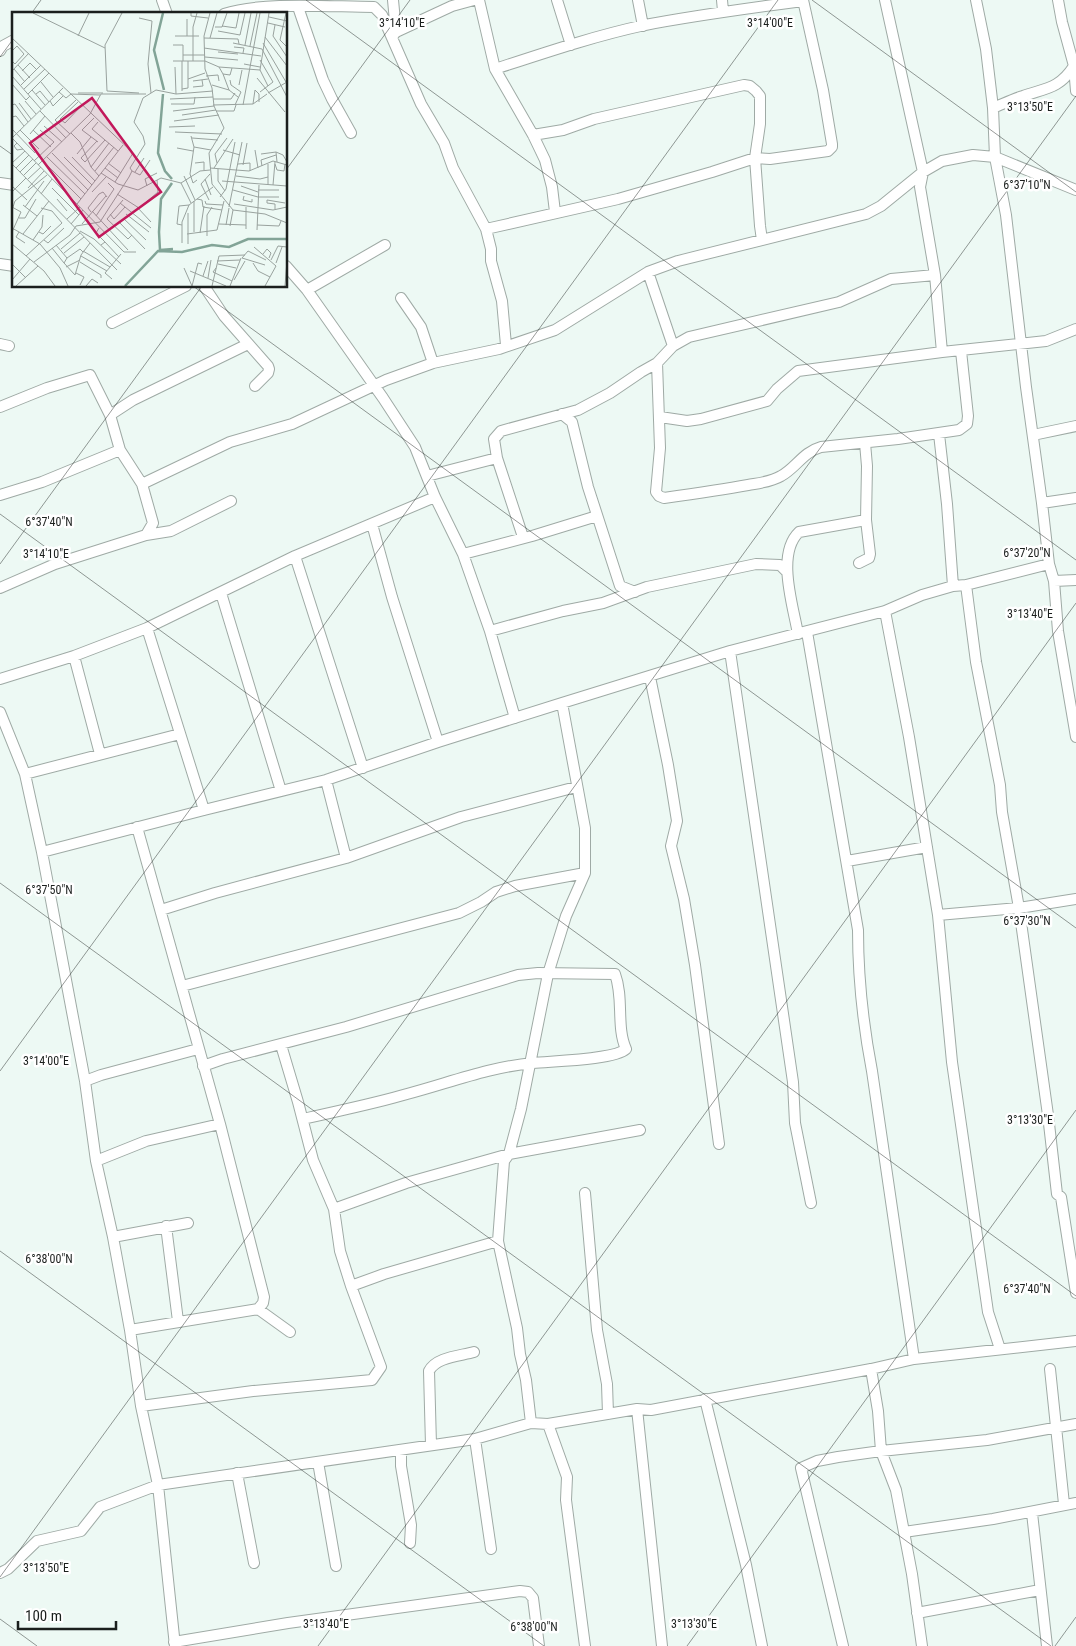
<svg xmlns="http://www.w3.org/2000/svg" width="1076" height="1646" viewBox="0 0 1076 1646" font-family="'Roboto Condensed',sans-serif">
<rect width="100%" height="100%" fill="#edf9f4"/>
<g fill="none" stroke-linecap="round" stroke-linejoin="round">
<defs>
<path id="minor" d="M162,0l5,14
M479,0l16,69 38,66 12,25 7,27 3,25
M557,0l14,45
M638,0l5,26
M722,0l1,11
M885,0l38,172 -3,15 15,88 7,77
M976,0l10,49 7,59 2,49 11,58 20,172 16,116 7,61 5,17 4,50 18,106
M298,7l25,73 9,19 19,34
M224,14c40,-13 107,-7 150,-7l8,8 39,89 23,39 9,25 33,61 5,20v12l11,40 4,44
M396,32l56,-26 22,-6
M392,37l4,-5 -3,-32
M0,51l3,-5 11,-6
M1074,66l2,25
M495,69c49,-16 99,-33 150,-44 52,-10 105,-17 158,-24
M993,108c10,-4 20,-9 30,-12 23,-8 36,-7 51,-30l-12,-44 -4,-22
M533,135l30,-5 31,-11 150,-34 6,1 6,5 4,5v28l-5,34 5,68 2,14
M0,183l14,2
M486,229l132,-30 94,-27 43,-14 15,1 58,-8 4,-4v-3l-9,-54 -20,-90
M0,264l14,2
M286,266l21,24 76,108 32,49 20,50 28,57 27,77 25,87
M648,272l25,74
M204,286l20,30 44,50 1,3 -1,4 -13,13
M307,290l78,-45
M401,298l20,29 12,36
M112,323l74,-37
M0,344l9,2
M657,363l3,85 -4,44 3,4 5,2c28,-4 56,-8 84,-13 11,-2 23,-3 33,-9 15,-8 22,-24 40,-29l77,-8 61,-9 8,-6 1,-8 -7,-65
M0,407l47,-19 43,-13 20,40 10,35 22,34
M562,414l10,8 16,65 32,99 15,6
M110,415l23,-15 115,-56
M660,417l27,4 14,-2 66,-18 10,-12 21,-18 144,-19 104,-11 30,-12
M939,434l8,70 6,82
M1033,435l43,-9
M427,476l70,-18
M0,495l42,-13 78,-32
M1042,503l34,-5
M372,524l20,73 46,145
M146,535l25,-4 60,-30
M523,537l-26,-79 -3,-19 7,-8 77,-21 32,-17 31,-21 16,-9 16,-17 16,-9 150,-35 52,-23 44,-4
M463,554l69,-18 65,-20
M295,556l68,212
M859,563l10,-5 1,-4 -4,-34 1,-54 -2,-23
M1054,581l22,-1
M966,585l10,77 24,123 2,27 17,96 29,207 9,79 4,3 15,96
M0,588l55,-24 91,-29 7,-12 -11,-39 88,-42 62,-18 94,-44 47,-17 66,-14 56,-19 93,-58 30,-11 188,-47 15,-8 42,-34 19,-11 31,-6 22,2 81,33
M221,593l60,198
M885,611l24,126 29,178 14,147 36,250 12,37
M147,628l57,182
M490,631l73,-20 40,-8 44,-16 109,-23 24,1 6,6
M807,632l51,298c0,48 5,94 14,141l42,288
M798,634c-5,-29 -22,-80 1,-102l67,-12
M730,651l63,431 2,41 16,80
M74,656l26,98
M650,677l18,88 9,56 -6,25 13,53 11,66 24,179
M0,679l74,-23 73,-28 148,-72 140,-59
M0,712l25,62 17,78 43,229 11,80 17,76 17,93 11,76 17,79 17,161
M25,774l155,-40
M326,780l20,78
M42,852l162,-42 122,-30 112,-38 124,-39 168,-52 155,-40 37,-16 31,-9 13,-1 83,-21
M847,861l80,-14
M161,910l54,-17 131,-35 115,-41 115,-30
M938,915l81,-7 57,-9
M182,986l277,-73 22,-11 15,-10 19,-6 70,-13
M203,1066l20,-7 123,-32 172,-52 20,-2 77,1c9,24 1,53 11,75 -12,11 -74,12 -93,14 -44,4 -84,20 -126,31 -34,10 -70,17 -104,25
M85,1081l16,-6 97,-26
M96,1161l50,-20 74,-17
M585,1193l12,137 10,54 1,30
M334,1209l72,-26 103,-29 131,-24
M166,1226l12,95
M113,1237l75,-14
M351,1286l33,-12 114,-33
M258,1309l32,23
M130,1330l128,-21 5,-6 1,-6 -44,-173 -83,-297
M871,1369l7,42 3,40 15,39 16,84 10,72
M1050,1369l14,135
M705,1399l41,166 16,81
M141,1406l112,-15 119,-11 9,-13 -30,-81 -11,-35 -6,-42 -21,-49 -15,-58 -17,-57
M637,1409l25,237
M531,1423l-5,-43 -6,-26 -3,-26 -19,-87 6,-80 5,-7 12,-45 27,-135 18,-58 19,-43v-45l-23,-125
M548,1424l19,53 -1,23 19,146
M475,1439l16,110
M431,1445l-2,-74c7,-14 31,-15 45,-19
M401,1450v16l10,59 -1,18
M318,1462l18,104
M237,1473l17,90
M1032,1513l15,133
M904,1532l89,-13 83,-16
M0,1573l8,-4 29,-28 44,-10 19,-24 58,-22 317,-46 56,-16 17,1 89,-15 14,1 220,-41 43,-10 162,-18
M917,1613l123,-23
M174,1642l114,-19 232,-32 8,1 5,6 6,48
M843,1646l-42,-178 16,-7 21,-4 43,-6 106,-11 89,-16"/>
</defs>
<use href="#minor" stroke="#9faaa5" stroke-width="12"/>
<use href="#minor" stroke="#fff" stroke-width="10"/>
</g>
<path fill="none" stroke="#1b1f1d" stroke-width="1" stroke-opacity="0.45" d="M306,0l770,560M812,0l264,192M31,14l10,-14M0,57l14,-19M0,146l14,10M286,170l124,-170M193,286l883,642M0,514l1076,782M0,564l202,-278M0,883l1051,763M0,1071l778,-1071M0,1251l544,395M0,1577l1076,-1481M0,1619l37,27M318,1646l758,-1043M687,1646l389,-536M1055,1646l21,-29"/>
<g transform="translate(12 12)">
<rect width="275" height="275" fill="#edf9f4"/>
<path fill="none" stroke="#82a497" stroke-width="2.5" d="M151,1l-9,37 10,40M151,82l-5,59 7,18 7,8M160,171l-11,16 -2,33 1,18 13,-1M113,274l33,-35 24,1 30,-7 17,2 19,-8h39"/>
<path fill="none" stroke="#99a29e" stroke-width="1" d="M21,1l72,35M110,1l-17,32 2,46 32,2M179,1v3l17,2M198,1l-6,23 1,33 7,19 2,18 10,22 -15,25 3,31 21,26 32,4 22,9M274,1l-6,27 7,7M257,5l18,4M127,6l13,3 -4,43 3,29M175,7v17M256,11l17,4M263,13l-2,11 14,21M210,14l14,2 3,-15M203,15h7l5,-14M206,19l22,4 5,-22M66,24l11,-23M163,24h24M253,25l22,29M0,26l121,115 -18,29M192,26l34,1 1,5M198,26l7,-25M221,31l29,6 25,48M251,31l23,39M161,33h10v16M233,33l6,-32M238,34l7,-33M222,35l10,1 -1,5M192,36l57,8M0,39l5,-5 7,8 -9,10 -3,-3M206,40l20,2M171,43h22M193,45l33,3M161,49h32l14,6 41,3 8,16M170,49v30M181,49v-34l4,-14M232,52l16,3M6,53l12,13M163,55l1,27M207,55l4,7 7,1 2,-7M2,57l11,13M248,58l9,-57M0,59l17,-18M10,59l8,-8 6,6M211,62l6,16 9,7M0,64l29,33M194,64l12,-1 1,6M245,66l28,34M176,67l17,-6M218,68l1,5 10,7 -6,13M181,69l15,-2M29,70l12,15M0,72l14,16 4,-4M9,73l20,-20M200,73l17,5M227,73l3,-15M181,75l10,-1 -1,-6M51,76l-51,50 112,114h12M12,77l21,-20M170,77l6,-1v-27M20,78l13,15M47,80l7,6 5,-4 29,1M248,80l13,-10 -13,-22M66,81h25M256,81l19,-11M16,82l21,-21M24,82l4,-3 9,11M158,87l43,-2M201,87h18l4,-6M13,89l11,13M38,89l3,5 10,-10M7,91l12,16M159,92h23l1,-7M241,92l2,-14 4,4v8M0,93l3,-1 13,18M201,93l40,-1 14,-10M231,93l17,-92M28,99l26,27M161,99l41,-5M204,99h18l2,-6M170,103l34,-5M0,105l4,-1 8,10M82,106l-12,12 16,12M48,107l5,4 17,-18M48,107l18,-17M162,109l45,-6M86,110l-6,7 26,22M32,114l18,16M157,115l26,-1M0,117l23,24M8,118l19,19M21,118l18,17M163,120l47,2M59,121l9,9 11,25 8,9M18,122l15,-18M58,122l-15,-14 21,-20M179,124l3,11 -4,27 3,9 4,-3M180,126l26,2M85,129l-16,17 4,4 20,-22M5,131l-3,3 3,4 6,-1M182,135l17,3M165,136l16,3M211,138l17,5M243,138l3,18M40,141l36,37M65,142l14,-17M249,142l15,-2M35,145l38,37M52,145l28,28M60,145l23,24M22,149l20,-19 -14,-12M31,149l38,38M265,150l-1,-10 7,3 4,7M0,151l13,-12M96,151l13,10M183,151l9,-1v8M205,151l-2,-9 12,-16M0,152l105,106M226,152l12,-1v8M263,152l2,6 7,1 1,-7M26,153l52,-51 11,-20h45M231,153l4,-22M250,154l-1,-6 15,-5M79,155l18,-24M4,156l13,-13M93,156l13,10M198,156l39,3 24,-10 14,4M202,156l19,-29M206,157v12l7,10M83,159l19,-24M120,159l8,4 10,-15M8,160l13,-13M123,160l9,-14M89,161l17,11 20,6 23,-12 20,5 19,-12 10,-1M12,163l12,-12M172,164l11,24M224,164l24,3 8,-2M16,167l13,-12M193,167l6,16M210,169l65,5M169,171l10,20M256,173v-21M261,173l2,-23M0,174l15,14M135,174l-2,-7 12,-6M229,174l17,6M16,176l16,-17M40,176l27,27M221,178l25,7h21M246,178h21M0,180l14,-14M80,180l14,-15M29,182l11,-15M105,182l22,14 19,-16 -1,-12M232,184l-1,4 9,2v-3M208,185l6,-8 9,-47M45,187l10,12M185,187l5,1 1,7 19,3M111,188l-16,19 21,20 4,-4M197,188l-8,-16 9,-10M182,189v31M193,189l1,3 17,1M108,191l31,25M65,192l46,-59M222,192l39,6 14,-3M11,193l14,11M13,195l19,-26M125,195l14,15M217,195l13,-65M234,195v22M263,197v-5l-8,-1v-3l18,3M0,198l3,-9 32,-26M80,199l36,39M79,200l-3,-4 11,-14 4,-2 4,5M98,202l4,5 11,-12M114,202l23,18M84,204l18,-27 -6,-6M7,206h6l11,-19M111,206l23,22M55,207l13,-12M107,210l26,27M59,212l12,-14M70,212l24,-28M207,212l27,1M170,213l-5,-1 2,-18 10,-1 24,-18M214,213l3,-17M245,213l22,1 2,-5M218,214l3,-16M0,216l28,16 20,24 8,18M87,216l-3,5 9,9 -4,3M245,218l2,-45M68,219l14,8 27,25M0,220l9,-20 -9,-5M7,220l-3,5 9,6M27,220l4,2 8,-8M188,221l4,-27M11,222l26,-33M175,222l30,-4 7,-29M195,224v-21l5,-8M21,228l9,-13 1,-12M32,228l4,3 16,-15M93,230l14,15M170,231v-21l7,-17M0,232l32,27 11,15M176,232v-31M44,233l11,13 13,-9 3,3M242,235l22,19M40,236l12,15M49,237l19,-16M71,239l27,16M52,241l20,-16M251,242l4,-5 4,4 -2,5M14,244l36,-33 -10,-12 -11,-3M69,244l26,15M55,246l-3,5 11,12 6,-20 9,-12M259,248l7,-14 9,1M205,249l23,-1M22,250l36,-27 6,-9 24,-4 29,-45 3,-6 -2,-3 15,-24 -2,-8 -9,-14 9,-24 13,-8 20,4 37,-3M68,250l21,13v3M241,251l5,8 12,6M264,251l6,-16M0,252l14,14M206,252l18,4M253,253l-23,-7 6,-7 18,9M54,255l14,-7M172,256l8,18M204,256l-3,4 19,9M178,259l36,15M64,261l8,4 -4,8M191,264l5,-15M196,266l3,-18M100,267l-7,-6 16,-19M0,268l18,-21M222,268l11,-19M4,274l22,-20M74,274l6,-7 6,4M180,274l6,-23 4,1M200,274l7,-30 26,-1M218,274l11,-28M253,274l11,-20M273,274l2,-26"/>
<path fill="#c2185b" fill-opacity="0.15" stroke="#c2185b" stroke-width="2.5" d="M80,86l69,94 -62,45 -69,-94z"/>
<rect width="275" height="275" fill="none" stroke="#1b1f1d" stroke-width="2.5"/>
</g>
<g font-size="12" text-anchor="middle" fill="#1b1f1d" stroke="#fff" stroke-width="5" stroke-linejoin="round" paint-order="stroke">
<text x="402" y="27">3°14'10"E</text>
<text x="770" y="27">3°14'00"E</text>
<text x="1030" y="111">3°13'50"E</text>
<text x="1027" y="189">6°37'10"N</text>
<text x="49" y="526">6°37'40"N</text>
<text x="1027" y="557">6°37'20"N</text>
<text x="46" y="558">3°14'10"E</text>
<text x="1030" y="618">3°13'40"E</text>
<text x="49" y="894">6°37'50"N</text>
<text x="1027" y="925">6°37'30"N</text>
<text x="46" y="1065">3°14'00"E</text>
<text x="1030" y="1124">3°13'30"E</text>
<text x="49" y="1263">6°38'00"N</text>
<text x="1027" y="1293">6°37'40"N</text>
<text x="46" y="1572">3°13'50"E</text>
<text x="326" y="1628">3°13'40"E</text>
<text x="694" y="1628">3°13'30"E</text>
<text x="534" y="1631">6°38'00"N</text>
</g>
<path d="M18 1621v8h98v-8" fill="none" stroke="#1b1f1d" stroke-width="2.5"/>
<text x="25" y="1621" font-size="15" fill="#1b1f1d" stroke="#ffffff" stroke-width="4" paint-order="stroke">100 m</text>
</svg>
